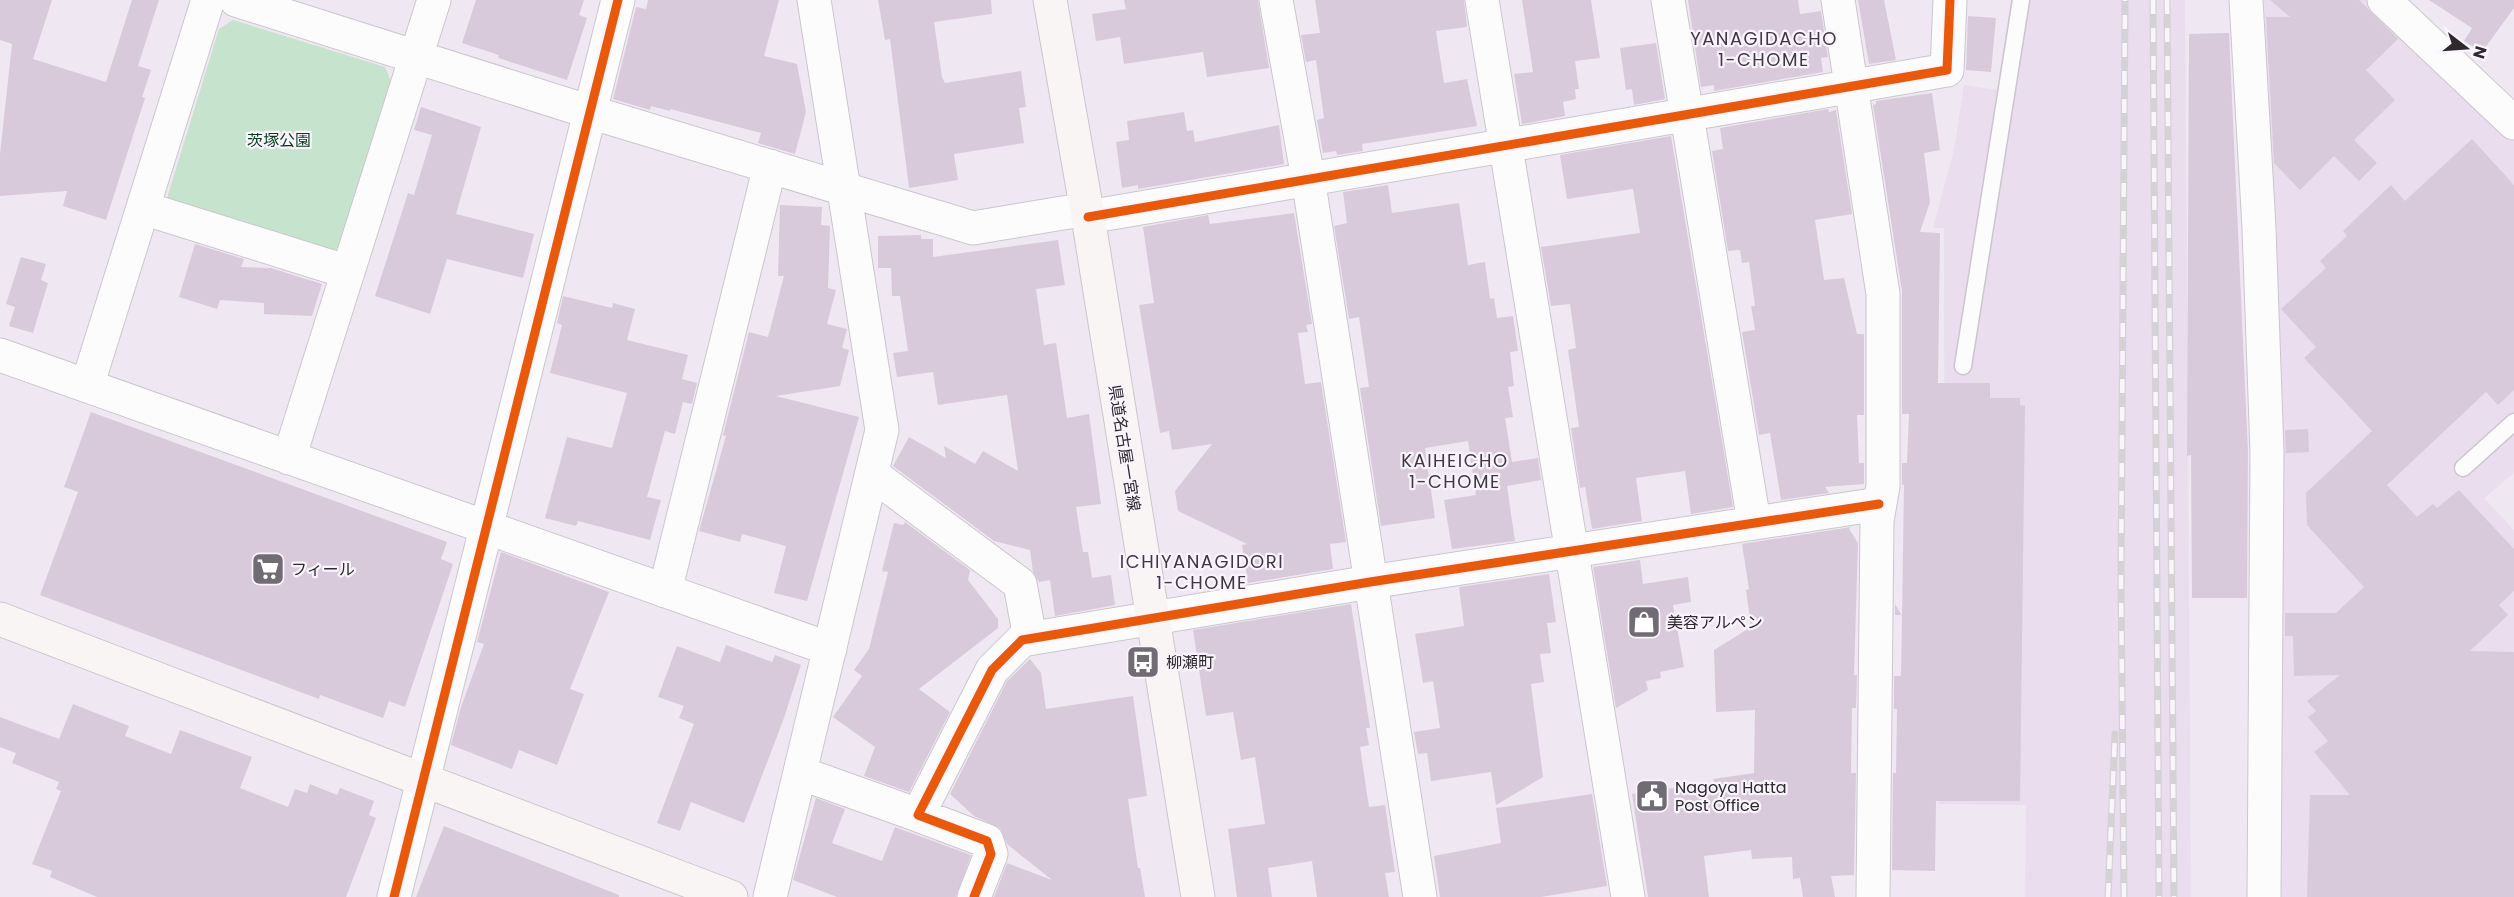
<svg xmlns="http://www.w3.org/2000/svg" width="2514" height="897" viewBox="0 0 2514 897" font-family="Poppins,'Noto Sans JP',sans-serif">
<rect width="100%" height="100%" fill="#efe8f2"/>
<path fill="#e9ddee" d="M2011,0h174l6,897h-166l1,-92 -87,-1 1,-37h5l-1,-539h-11l21,-78 10,-65 33,5z
M2264,0h103l147,137v336l-30,25 30,32v367h-233v-416z"/>
<path fill="#c6e3ce" d="M233,20l152,47 7,16 -50,162 -15,10 -153,-47 -7,-10 52,-169z"/>
<path fill="#d8cadb" d="M0,0h52l-19,59 73,23 26,-82h27l-21,66 13,4 -9,27 3,1 -39,122 -43,-14 4,-15 -67,5v-42l12,-110 -12,-4z
M476,0h108l-5,15 8,3 -20,62 -69,-22 1,-3 -37,-12z
M648,0h131l-15,56 33,8 9,48 -11,42 -37,-11 3,-10 -91,-24v2l-19,-5 -1,4 -37,-11 23,-92 10,2z
M878,0h113l1,14 -58,8 8,55 3,6 76,-12 5,36 -7,1 5,35 -70,11 4,26 -49,8 -19,-149 -5,1z
M1124,0h134l11,68 -62,9 -4,-25 -79,12 -4,-27 -24,4 -4,-27 34,-5z
M1315,0h149l3,27 -31,4 8,52 23,-4 10,47 -115,18 1,7 -26,4 -1,-4 -13,2 -6,-33 7,-2 -8,-58 -10,2 -5,-27 19,-2z
M1522,0h69l9,58 -25,3 4,28h-4l1,10 -13,3 2,14 -43,8 -8,-50 19,-2z
M1688,0h110l2,14 21,-3 7,46 -7,1 2,14 -109,19v-6l-13,2z
M1858,0h26l12,60 -27,4z
M2270,0h89l39,39 -32,31 29,30 -41,40 23,23 -18,18 -25,-25 -34,34 -26,-27 -8,-146h24z
M2429,0h85v8l-32,44 -18,-11 8,-13z
M1968,16l28,2 -5,54 -25,-2z
M2229,33l19,419 -1,146h-55l-1,-143 -4,1 2,-422z
M1656,43l9,56 -31,6 -2,-16 -6,1 -6,-42z
M1932,93l8,57 -16,3 6,49 -10,30 20,1 -2,150h52v15h30v7l5,1 -5,395h-84l-1,70 -43,-1 1,-97h3l1,-64h-3v-33h7l1,-61h-7v-11l7,12 2,-131h-2v-22h5l2,-49h-7v-123l-29,-186 3,-1v-3z
M421,107l60,20 -25,87 78,20 -11,44 -76,-19 -17,55 -55,-18 33,-103 6,2 18,-60 -18,-5z
M1828,109l1,3 7,-2 16,104 -37,6 9,60 20,-2 13,56h7v81h-7l2,48h5v21l-39,3 4,6 -48,7 -11,-67 -11,2 -17,-103 13,-2 -4,-24h4l-6,-44 -7,1 -2,-13 -12,1 -16,-100 11,-2 -3,-21z
M1184,112l3,19 6,-1 2,12 84,-17 5,39 -146,25v-4l-16,3 -6,-46 13,-2 -2,-19z
M1671,136l62,371 -42,7 -6,-43 -49,7 6,43 -50,8 -7,-42 -5,1 -9,-60 8,-1 -11,-77 8,-2 -6,-44 -19,2 -10,-59 99,-14 -7,-44 -66,10 -7,-44z
M2472,139l42,46v205l-16,15 -12,-13 -99,93 30,32 16,-13 4,4 22,-18 55,59v42l-15,14 9,10 -38,36 44,1v245h-207l3,-102h40l-36,-43 14,-11 -20,-24 8,-6 -9,-10 33,-26 -46,1 -1,-40h-8v-23h51l28,-26 -57,-62 -1,-32 66,-62 -68,-73 12,-11 -35,-38 45,-41 -6,-7 27,-25 -4,-5 48,-46 14,16z
M1388,185l4,28 67,-10 9,62 17,-3 5,37 4,-1 3,20 16,-2 5,35 -8,1 4,34 -6,1 5,30 -8,1 7,44 26,-4 3,22 -34,6 8,55 -63,8 -8,-49 32,-5 -8,-54 -43,7 10,70 -54,8 -21,-138 9,-1 -10,-70 -10,2 -15,-93 13,-3 -4,-31z
M780,205l42,2 -1,18 9,1 -2,62 8,2 -9,34 20,5 -5,19 7,2 -9,36 -64,10 83,21 -52,184 -33,-8 12,-47 -44,-12 -2,8 -41,-11 27,-95 -3,-1 26,-103 19,5 16,-61h-6z
M1294,213l18,111 -6,1 2,7 -10,1 7,51 16,-2 25,160 -16,2 3,25 -85,14 -6,-38 5,-1 -69,-33 -3,-20 37,-47 -40,6 -3,-19 -9,2 -21,-128 15,-2 -11,-76 65,-12 2,9z
M921,235v4h12v18l125,-17 7,45 -29,4 8,56 12,-2 11,75 22,-4 12,90 -25,3 7,45h5l4,26 19,-3 4,30 -60,11 -5,-36 -11,2 -6,-10 -3,-22 -36,-9 -101,-75 16,-29 37,21 -2,-12 31,18 8,-13 35,20 -11,-76 -69,10 -5,-33 -36,5 -4,-24 15,-2 -8,-55h-8l-1,-28h-13v-32z
M195,244l49,15 -3,8 30,1 51,16 -10,32 -48,-2v-11l-44,-3 -3,9 -38,-12z
M21,257l25,7 -5,16 7,3 -15,50 -24,-7 6,-19 -9,-3z
M563,296l49,12 1,-5 22,6 -8,31 61,15 -6,24 15,4 -5,21 -9,-2 -8,32 -10,-3 -18,66 14,3 -11,40 -72,-19 -2,5 -31,-8 22,-81 45,11 15,-55 -77,-20 12,-48 -5,-2z
M91,412l356,130 -6,17 12,5 -48,143 -16,-6 -6,17 -63,-23 -1,4 -279,-104 38,-103 -14,-5z
M2308,429l1,23 -23,1 -1,-23z
M905,522l65,48 -2,10 30,39v9l-79,61 31,23 -41,80 -45,-16 11,-29 -42,-30 29,-41 -8,-6 15,-21 19,-77 -6,-1 12,-48 9,2z
M1851,527l-2,2 9,14 -4,132h3l-1,33h-4l-1,65h5l-2,102 -23,1 4,21h-32l-3,-19 -7,1 -1,-22 -40,2 -1,-9 -47,6 5,41h-61l-16,-103 82,-12 -1,-3 41,-6 1,-63 -39,2 -2,-62 37,-23 -5,-37 3,-1 -7,-45z
M501,552l108,40 -39,97 14,5 -27,71 -38,-15 -7,19 -61,-24 10,-38 23,-63 -7,-2z
M1640,560l3,24 45,-7 3,25 -18,3 11,62 -24,5 1,6 -15,3 2,9 -32,18 -23,-141z
M1549,574l7,48 -9,1 4,30 -11,1 4,28 -13,2 12,93 -47,28 -5,-33 -60,9 -4,-28 -9,1 -4,-22 26,-4 -7,-47 -10,2 -8,-49 49,-8 -5,-39z
M1351,604l19,124h-4l3,17 -9,2 9,60 16,-2 10,67 -10,1 4,24h-72l-5,-36 -44,7 4,29h-35l-9,-68 37,-5 -10,-67 -14,3 -8,-48 -27,4 -13,-86z
M726,645l46,17 3,-7 26,10 -17,53 -40,105 -53,-21 -11,29 -23,-8 37,-99 -15,-6 5,-12 -26,-9 19,-51 43,16z
M1030,659l11,14 5,36 87,-13 14,100 -19,3 10,69h2l5,29h-151l13,-34 45,17 -45,-36 -7,-16 -26,-12 -24,-22 57,-113z
M73,704l56,22 -4,10 46,18 9,-24 72,27 -12,31 48,19 7,-18 12,4 3,-9 27,11 3,-7 34,13 -5,14 7,3 -30,79h-249l-47,-20 2,-6 -20,-7 29,-73 -5,-2 3,-7 -47,-19 4,-10 -16,-6v-30l59,22z
M1592,794l15,92 -66,11h-101l-6,-41 67,-13 -5,-35z
M816,798l29,11 -13,34 50,18 13,-34 76,28 -15,42h-119l-44,-17z
M444,826l175,69v2h-203z"/>
<g fill="none" stroke-linecap="round" stroke-linejoin="round">
<defs>
<path id="lane" d="M1963,366l58,-366
M2463,468l51,-46"/>
<path id="street" d="M236,0l354,112 383,116 114,-19
M1276,0l32,178 112,719
M1482,0l146,897
M1668,0l86,522
M1838,0l45,294v192l-6,35 -4,376
M2246,0l13,228 8,224 -3,445
M2384,0l130,123
M143,208l205,64
M1088,217l859,-147 3,-70
M0,355l830,294
M87,386l121,-386
M289,458l145,-458
M872,474l148,110 10,54
M665,591l105,-425
M800,773l118,42
M394,897l224,-897
M770,897l112,-467 -68,-430
M974,897l17,-43 -4,-13 -69,-26 74,-145 30,-30 348,-58 509,-78"/>
<path id="secondary" d="M1050,0l38,217 110,680
M0,619l731,278"/>
</defs>
<use href="#lane" stroke="#cbc6cd" stroke-width="19"/>
<use href="#street" stroke="#cbc6cd" stroke-width="35"/>
<use href="#secondary" stroke="#cbc6cd" stroke-width="35"/>
<use href="#lane" stroke="#fdfcfd" stroke-width="16"/>
<use href="#street" stroke="#fdfcfd" stroke-width="33"/>
<use href="#secondary" stroke="#f8f5f4" stroke-width="33"/>
<defs>
<path id="rail" d="M2153,0l6,897
M2167,0l7,897
M2108,897l7,-163
M2124,897l-3,-316 4,-581"/>
</defs>
<use href="#rail" stroke="#d4d2d5" stroke-width="7"/>
<use href="#rail" stroke="#faf4fd" stroke-width="4.5" stroke-dasharray="14" stroke-linecap="butt"/>
<defs>
<path id="cycleway" d="M1088,217l859,-147 3,-70
M394,897l224,-897
M974,897l17,-43 -4,-13 -69,-26 74,-145 30,-30 348,-58 509,-78"/>
</defs>
<use href="#cycleway" stroke="#faf4fd" stroke-width="13"/>
<use href="#cycleway" stroke="#e8590c" stroke-width="9"/>
</g>
<defs>
<symbol id="supermarket-square" viewBox="-11 -11 22 22"><rect x="-9" y="-9" width="18" height="18" rx="4" fill="#716c73" stroke="#faf4fd"/><path d="M-6-5.5h2.5l.6 2H6L4.5 2H-2.5L-4.4-4H-6ZM-1.5 3.2a1.3 1.3 0 1 0 .1 0ZM3 3.2a1.3 1.3 0 1 0 .1 0Z" fill="#fff"/></symbol>
<symbol id="shop-square" viewBox="-11 -11 22 22"><rect x="-9" y="-9" width="18" height="18" rx="4" fill="#716c73" stroke="#faf4fd"/><path d="M-5-2.5h2.3a2.7 3.5 0 0 1 5.4 0H5L5.5 6h-11ZM-1.5-2.5h3a1.5 2.3 0 0 0-3 0Z" fill="#fff"/></symbol>
<symbol id="bus-square" viewBox="-11 -11 22 22"><rect x="-9" y="-9" width="18" height="18" rx="4" fill="#716c73" stroke="#faf4fd"/><path d="M-5-6H5V4H4V6H2V4H-2V6H-4V4H-5ZM-3.5-4V0h7V-4ZM-3.5 1.2v1.5H-2V1.2ZM2 1.2v1.5H3.5V1.2Z" fill="#fff"/></symbol>
<symbol id="civic-square" viewBox="-11 -11 22 22"><rect x="-9" y="-9" width="18" height="18" rx="4" fill="#716c73" stroke="#faf4fd"/><path d="M-.6-6.5H3V-4.5H.6V-3L4-1V1h2V6H-6V1h2V-1L-.6-3ZM-1.2 2.5V6h2.4V2.5Z" fill="#fff"/></symbol>
</defs>
<g fill-rule="evenodd">
<use href="#supermarket-square" x="249" y="550" width="38" height="38"/>
<use href="#shop-square" x="1625" y="603" width="38" height="38"/>
<use href="#bus-square" x="1124" y="643" width="38" height="38"/>
<use href="#civic-square" x="1633" y="777" width="38" height="38"/>
</g>
<g text-anchor="middle" stroke-width="4.5" stroke-linejoin="round" paint-order="stroke">
<g font-size="16" fill="#063d1a" stroke="#faf4fd">
<text x="279" y="146">茨塚公園</text>
</g>
<g font-size="16" fill="#2d292f" stroke="#faf4fd">
<text transform="translate(1125 448) rotate(81)" y="6">県道名古屋一宮線</text>
</g>
<g font-size="16" fill="#2d292f" stroke="#faf4fd" text-anchor="start">
<text x="291" y="575">フィール</text>
<text x="1667" y="628">美容アルペン</text>
<text x="1166" y="668">柳瀬町</text>
<text x="1675" y="793">Nagoya Hatta<tspan x="1675" dy="18">Post Office</tspan></text>
</g>
<g font-size="18" letter-spacing="1.5" fill="#403744" stroke="#faf4fd">
<text x="1764" y="45">YANAGIDACHO<tspan x="1764" dy="21">1-CHOME</tspan></text>
<text x="1455" y="467">KAIHEICHO<tspan x="1455" dy="21">1-CHOME</tspan></text>
<text x="1202" y="568">ICHIYANAGIDORI<tspan x="1202" dy="21">1-CHOME</tspan></text>
</g>
</g>
<g transform="translate(2466 48) rotate(107)" stroke="#faf4fd" stroke-width="4.5" paint-order="stroke">
<path d="M0-4.5L10 22L0 15L-10 22Z" fill="#2d292f"/>
<text y="-9" font-size="16" font-weight="bold" text-anchor="middle" fill="#2d292f">N</text>
</g>
</svg>
